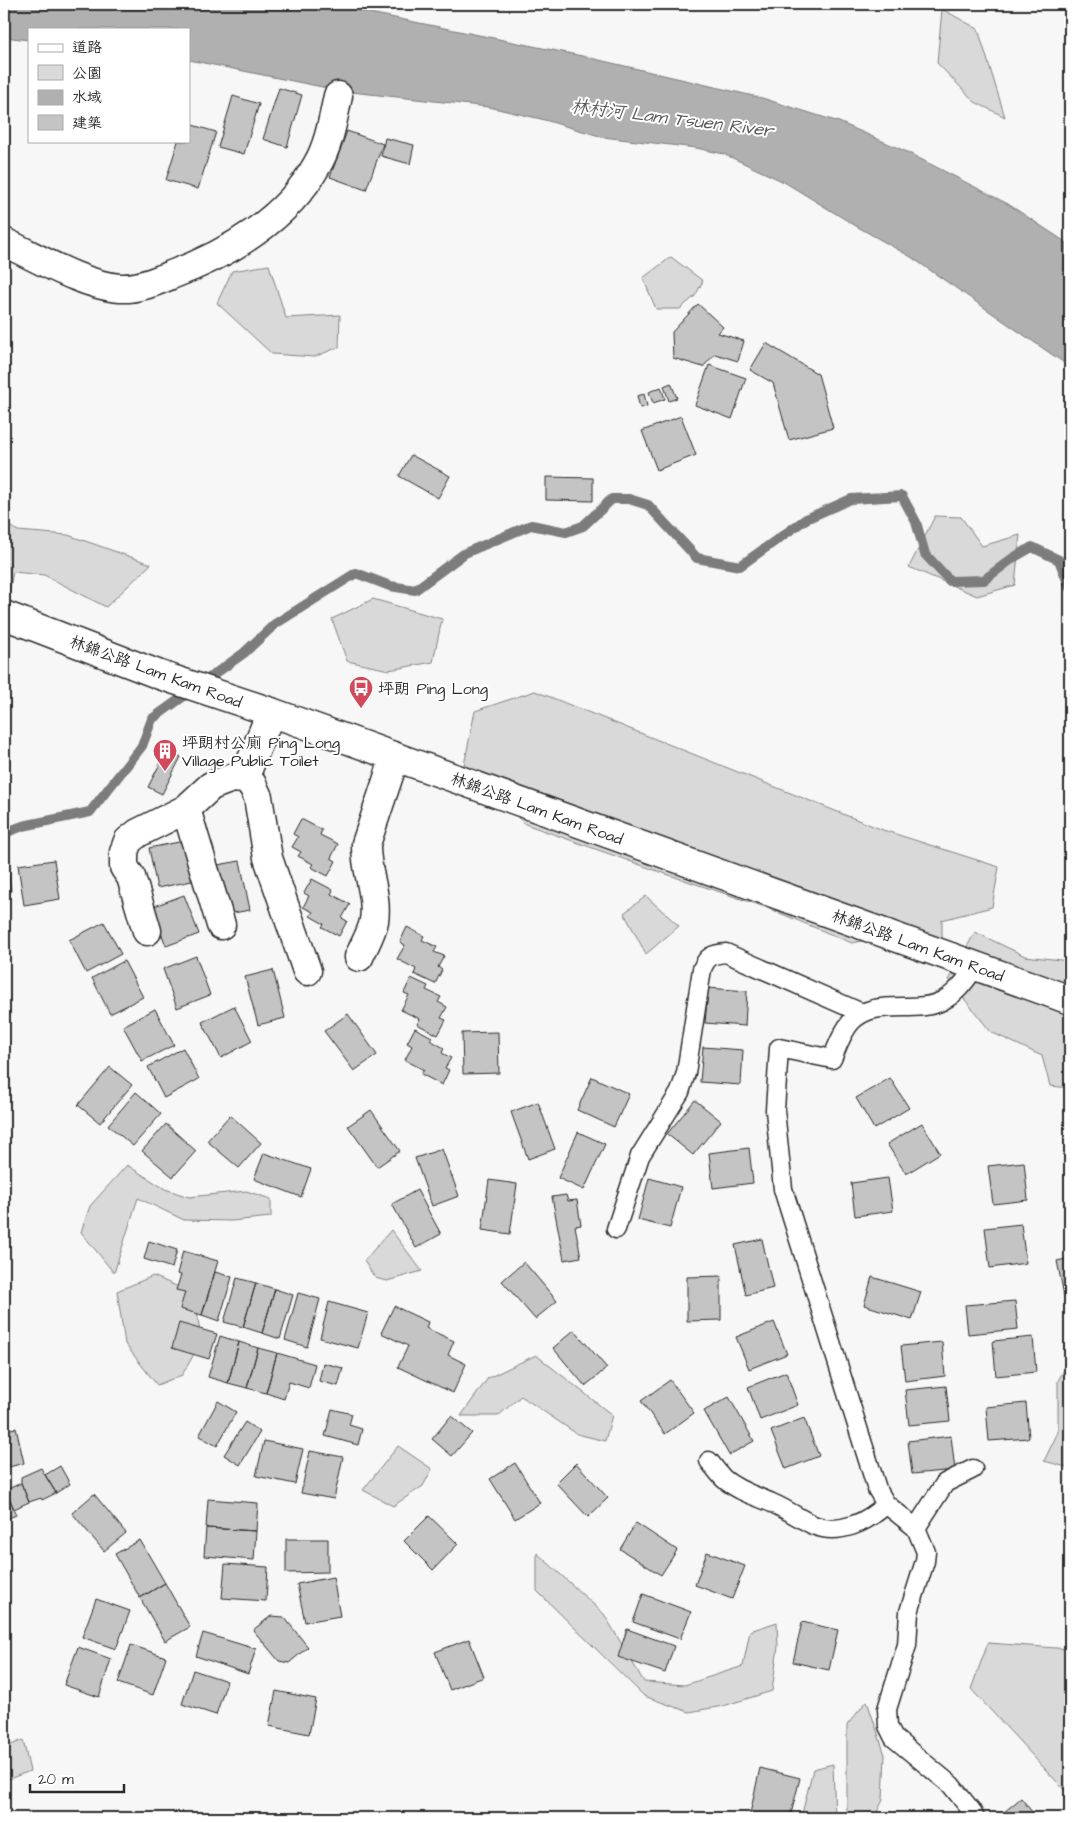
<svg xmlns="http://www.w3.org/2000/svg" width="1074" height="1822" viewBox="0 0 1074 1822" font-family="'Architects Daughter','LXGW WenKai TC',sans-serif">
<rect width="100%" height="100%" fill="#f7f7f7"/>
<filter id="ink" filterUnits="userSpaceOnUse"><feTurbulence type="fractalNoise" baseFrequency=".02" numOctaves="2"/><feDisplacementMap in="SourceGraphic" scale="10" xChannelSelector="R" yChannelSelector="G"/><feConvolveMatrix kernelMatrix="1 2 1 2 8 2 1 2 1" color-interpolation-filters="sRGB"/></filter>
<g filter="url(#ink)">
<path fill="#d9d9d9" stroke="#828282" d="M942,9l36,20 27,88 -30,-15 -38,-39z
M671,257l32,24 -8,15 -15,13h-24l-13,-31z
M269,265l17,53 54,-3 -1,32 -25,10 -42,-3 -55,-51 15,-32z
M935,516l26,1 21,29 38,-11 -5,50 -38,11 -68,-29z
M4,523l14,8 50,4 83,29 -45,43 -62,-32 -31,-3 -9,45z
M373,599l69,20 -9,43 -44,8 -42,-9 -15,-42z
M535,691l348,139 116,37 -7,40 -50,13v23l-32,-12 -58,12 -87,-36 -99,-33 -141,-50 -61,-59 11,-54z
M646,896l33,30 -33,28 -22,-41z
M975,932l50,24 45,5v127l-20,-2 -8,-30 -51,-24 -42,-52z
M127,1165l38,24 24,8 57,-6 25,8v18l-39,4 -48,-1 -46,-22 -24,75 -33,-41 9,-26z
M391,1230l31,41 -35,10 -12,-3 -11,-17z
M153,1276l42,18 6,48 -19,33 -25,10 -32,-41 -8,-53z
M536,1355l76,60 -7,26 -28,-7 -56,-38 -23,20h-37l27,-38z
M1070,1359v109l-26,-7 14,-29v-51z
M398,1446l34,23 -9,17 -30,20 -30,-16z
M537,1553l67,61 40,68 41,3 58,-19 7,-35 27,-9 1,25 -6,44 -49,15 -34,6 -45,-16 -107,-105z
M988,1643l82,6v147l-99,-107z
M867,1701l18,54 -2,45 -9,18h-20l-7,-4v-89z
M23,1740l7,31 -26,10v-33z
M833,1764l2,54h-34l12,-49z"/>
<path fill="#b0b0b0" stroke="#7b7b7b" d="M4,4h322l256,52 180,42 77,24 66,29 103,53 62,41v122l-159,-110 -55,-31 -72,-44 -60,-28 -28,-6 -93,-11 -62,-18 -52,-12 -147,-16 -153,-31v-31h-160v11l-25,-3z"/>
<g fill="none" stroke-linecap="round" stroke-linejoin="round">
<path stroke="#7b7b7b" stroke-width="10" d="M4,833l19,-7 67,-14 52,-66 10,-27 92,-66 31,-29 81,-51 34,13 25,4 50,-37 66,-28 35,7 17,-6 29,-27h17l19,6 49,53 43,8 66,-47 45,-20 51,-3 14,26 9,32 25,27 34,-1 29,-22 19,-11 27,13 11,28"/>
</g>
<path fill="#c4c4c4" stroke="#2b2b2b" d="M279,88l23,7 -15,52 -24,-8z
M233,96l26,8 -15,50 -26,-7z
M189,124l27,8 -18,57 -32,-9 12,-39h11z
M347,131l36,13 -17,46 -36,-13z
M385,138l29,7 -4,19 -29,-8z
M698,304l25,23 -5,6 26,8 -6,20 -23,-7 -12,13 -30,-9 -1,-26z
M766,343l52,31 15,54 -44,12 -16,-57 -23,-13z
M709,365l37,13 -14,41 -37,-14z
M671,383l6,15 -8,3 -5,-15z
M661,387l4,12 -12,4 -4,-11z
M644,394l3,12 -7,2 -3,-12z
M681,416l15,39 -39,15 -15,-39z
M411,455l39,21 -12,22 -39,-22z
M546,477l47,1v23l-47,-1z
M167,750l14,7 -19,37 -14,-7z
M301,819l21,11 -2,5 18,9 -7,14 5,3 -8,15 -17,-9 2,-3 -15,-8 3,-4 -9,-5 6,-10 -5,-3z
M184,841l8,40 -35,7 -8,-40z
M4,853h2l5,39 -7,1z
M54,860l6,39 -36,6 -6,-40z
M240,861l10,49 -28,5 -10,-49z
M312,879l21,11 -2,4 19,10 -8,14 5,3 -8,15 -17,-9 2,-3 -14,-8 3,-4 -10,-5 6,-11 -5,-3z
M184,895l15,39 -33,12 -14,-39z
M104,922l17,32 -35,19 -17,-33z
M407,927l17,9 -2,4 15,7 -3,5 10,4 -6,11 4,3 -7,14 -21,-10 2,-5 -19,-10 8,-14 -5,-3z
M196,956l14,39 -33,13 -14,-39z
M124,961l19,36 -33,17 -18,-36z
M273,970l12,48 -27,7 -13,-48z
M411,978l17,8 -2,4 15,7 -3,5 9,5 -6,11 5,2 -8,15 -21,-11 3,-5 -19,-9 8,-15 -5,-2z
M708,988l39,3 -2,35 -40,-3z
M234,1006l18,35 -31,17 -19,-36z
M155,1009l19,36 -32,16 -19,-35z
M348,1014l29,41 -23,16 -30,-40z
M415,1028l17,9 -2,3 14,8 -2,5 9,5 -6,10 4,2 -7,15 -21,-11 3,-4 -19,-10 7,-14 -5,-3z
M498,1032l1,41 -36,1 -1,-41z
M703,1047l40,3 -2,35 -41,-3z
M183,1048l16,31 -35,19 -16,-31z
M110,1067l22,18 -32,38 -22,-18z
M592,1077l37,17 -15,33 -37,-17z
M890,1078l19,30 -35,21 -18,-31z
M136,1092l25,22 -28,32 -25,-21z
M695,1100l26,21 -28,34 -26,-21z
M538,1102l17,47 -27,10 -17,-47z
M371,1110l29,41 -23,16 -29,-41z
M230,1115l31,28 -22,25 -32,-27z
M922,1123l18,30 -34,21 -19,-30z
M166,1124l30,27 -23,26 -31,-26z
M578,1132l27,12 -21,46 -26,-12z
M749,1148l4,35 -40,5 -4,-35z
M442,1149l17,47 -27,10 -17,-48z
M264,1153l47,16 -10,28 -47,-18z
M1024,1162l4,38 -35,4 -5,-38z
M649,1178l32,9 -11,41 -32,-8z
M888,1178l5,33 -38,5 -4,-33z
M489,1180l28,4 -7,50 -28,-4z
M417,1190l24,44 -25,14 -24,-44z
M566,1195l2,6 9,-1 4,25 -6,1 6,31 -17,3 -12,-63z
M1021,1224l5,39 -36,5 -5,-40z
M762,1239l11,49 -27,7 -11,-50z
M149,1241l28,9 -5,18 -28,-9z
M183,1251l35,10 -16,54 -22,-6 5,-17 -9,-2 5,-15 -4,-1z
M1070,1258v41l-5,1 -8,-39z
M524,1262l33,39 -22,18 -33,-38z
M215,1272l17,5 -13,44 -17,-6z
M721,1276v44l-34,1v-44z
M872,1277l49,15 -9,28 -48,-15z
M237,1278l19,5 -13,44 -19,-5z
M256,1283l19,6 -13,44 -19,-6z
M275,1289l18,6 -13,44 -18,-6z
M298,1293l22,6 -13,48 -22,-7z
M1015,1301l3,28 -50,5 -3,-29z
M329,1302l39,11 -10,35 -38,-10z
M394,1306l34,16 -2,6 28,13 -6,14 18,9 -13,29 -55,-26 10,-21 -27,-13z
M774,1322l13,32 -38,15 -13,-32z
M179,1323l38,11 -8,25 -37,-11z
M574,1330l33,38 -22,18 -32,-38z
M220,1336l19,6 -11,41 -20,-6z
M1033,1337l3,35 -40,4 -3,-35z
M239,1342l19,6 -11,40 -19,-5z
M942,1342l3,34 -40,5 -4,-35z
M258,1348l19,5 -11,40 -19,-5z
M277,1353l38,11 -6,24 -20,-6 -5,17 -18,-6z
M323,1363l20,5 -5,18 -19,-5z
M786,1372l12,33 -38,15 -12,-33z
M670,1380l24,33 -29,21 -24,-33z
M946,1386l4,35 -41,4 -4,-35z
M729,1397l25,44 -25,14 -25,-44z
M218,1401l18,11 -19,34 -18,-10z
M1026,1403l3,35 -40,3 -3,-34z
M332,1409l20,5 -3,11 13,4 -4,16 -33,-9z
M451,1416l21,17 -20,23 -20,-17z
M804,1418l15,38 -33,13 -15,-38z
M245,1422l15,10 -20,33 -16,-10z
M16,1428l8,35 -15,4 -5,-22v-15z
M951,1436l4,34 -43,4 -4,-33z
M264,1441l39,8 -8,35 -39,-8z
M310,1451l33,6 -9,42 -33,-6z
M515,1463l25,40 -25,16 -25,-40z
M576,1463l32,35 -20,19 -32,-34z
M60,1466l10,18 -14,9 -11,-18z
M41,1468l15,25 -14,7 -1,-2 -12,4 -8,-19v-6z
M21,1483l8,19 -15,7 -8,-19z
M6,1490l10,25 -12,5v-29z
M94,1494l32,39 -22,18 -32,-38z
M208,1499l50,4 -2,28 -50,-3z
M429,1516l29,28 -25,26 -29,-29z
M636,1523l41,27 -16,25 -41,-26z
M206,1528l50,3 -2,29 -50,-4z
M286,1539h42v33l-42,1z
M140,1540l25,43 -25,15 -25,-44z
M707,1552l38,14 -13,33 -37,-14z
M225,1564l43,3 -2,34 -44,-3z
M333,1577l7,39 -35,6 -8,-38z
M165,1583l25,44 -25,14 -25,-43z
M643,1594l48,18 -11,27 -47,-17z
M96,1599l34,12 -14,38 -34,-12z
M271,1616l13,1 24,30 -19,16 -10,-2 -26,-31z
M802,1622l36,8 -9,40 -36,-8z
M627,1629l47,17 -9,27 -47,-16z
M203,1633l53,16 -8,25 -52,-18z
M469,1639l15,38 -34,13 -15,-38z
M131,1645l35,12 -13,38 -35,-12z
M78,1647l33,12 -12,38 -35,-12z
M193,1670l34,11 -11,34 -34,-11z
M276,1691l40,8 -7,35 -40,-8z
M760,1768l40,10 -10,40h-41z
M1021,1798l16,20h-38l-1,-1z"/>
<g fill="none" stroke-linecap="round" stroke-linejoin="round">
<defs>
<path id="service" d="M616,1229l24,-73 40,-64 6,-19 16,-104c5,-13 11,-15 24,-16l136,60
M709,1461c5,6 10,13 15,18 14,12 32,17 48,24 14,6 27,15 41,22 26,11 55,-3 73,-21
M916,1528l29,-45 28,-14
M975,1818l-4,-8 -20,-25 -57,-47 -6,-12 -1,-17 20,-64 2,-33 16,-51 1,-9 -10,-24 -30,-24 -9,-15 -94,-300 -8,-79 4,-62 53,11c5,-12 10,-27 19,-37 24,-26 63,-7 91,-21 16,-8 25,-23 35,-36"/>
<path id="minor" d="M4,242c32,15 81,44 116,46 17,1 35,-6 51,-13 57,-21 116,-56 146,-110 12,-20 16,-46 21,-69
M244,779l27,-67
M186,809l35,116
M147,931l-16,-54 -7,-10v-15l4,-11 10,-8 48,-24 25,-23 21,-8 12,1 8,5 6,13 10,61 39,113
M359,957c5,-11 13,-25 15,-36 4,-27 -9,-51 -8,-77l29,-87"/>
<path id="secondary" d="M4,615l156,60 111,37 799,288"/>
</defs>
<use href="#service" stroke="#2b2b2b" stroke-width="21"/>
<use href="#minor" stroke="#2b2b2b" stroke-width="31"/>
<use href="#secondary" stroke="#2b2b2b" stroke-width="31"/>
<use href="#service" stroke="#fff" stroke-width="18"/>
<use href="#minor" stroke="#fff" stroke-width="28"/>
<use href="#secondary" stroke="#fff" stroke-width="28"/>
</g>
</g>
<defs>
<symbol id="bus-pin" viewBox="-11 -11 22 30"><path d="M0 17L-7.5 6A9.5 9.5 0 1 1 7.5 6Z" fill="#d1495b" stroke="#fff"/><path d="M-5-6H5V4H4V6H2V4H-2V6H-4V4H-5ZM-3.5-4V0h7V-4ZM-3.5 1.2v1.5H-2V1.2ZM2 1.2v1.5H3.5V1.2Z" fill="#fff"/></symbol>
<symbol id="building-pin" viewBox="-11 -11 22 30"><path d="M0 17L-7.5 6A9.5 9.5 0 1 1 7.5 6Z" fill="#d1495b" stroke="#fff"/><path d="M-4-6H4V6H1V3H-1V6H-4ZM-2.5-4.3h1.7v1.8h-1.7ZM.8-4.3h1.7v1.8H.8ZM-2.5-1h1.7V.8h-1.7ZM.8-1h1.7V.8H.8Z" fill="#fff"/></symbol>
</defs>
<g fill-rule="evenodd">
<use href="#bus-pin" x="347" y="674" width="28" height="38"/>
<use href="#building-pin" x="151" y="737" width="28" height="38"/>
</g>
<g text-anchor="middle" stroke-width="4" stroke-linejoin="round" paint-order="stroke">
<g font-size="16" fill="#2b2b2b" stroke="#fff">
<text transform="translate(156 671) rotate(20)" y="6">林錦公路 Lam Kam Road</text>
<text transform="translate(537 808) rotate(20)" y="6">林錦公路 Lam Kam Road</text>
<text transform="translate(918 945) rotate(20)" y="6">林錦公路 Lam Kam Road</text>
</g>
<g font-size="16" fill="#2b2b2b" stroke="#fff" text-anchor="start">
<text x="378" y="694">坪朗 Ping Long</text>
<text x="182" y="748">坪朗村公廁 Ping Long<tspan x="182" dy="18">Village Public Toilet</tspan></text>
</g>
<g font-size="18" font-style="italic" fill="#5a5a5a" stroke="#fff">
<text transform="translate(672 118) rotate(7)" y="6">林村河 Lam Tsuen River</text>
</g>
</g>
<rect width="1074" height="1822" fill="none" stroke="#fff" stroke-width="20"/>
<rect x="10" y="10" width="1054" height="1802" fill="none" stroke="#2b2b2b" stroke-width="2" filter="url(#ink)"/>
<rect x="28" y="28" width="162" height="115" fill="#ffffff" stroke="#aaaaaa"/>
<rect x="38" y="44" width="25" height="8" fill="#ffffff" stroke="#aaaaaa"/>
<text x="72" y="52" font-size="15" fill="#2b2b2b">道路</text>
<rect x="38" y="65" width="25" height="15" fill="#d9d9d9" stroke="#aaaaaa"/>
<text x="72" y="78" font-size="15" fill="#2b2b2b">公園</text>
<rect x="38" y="90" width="25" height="15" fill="#b0b0b0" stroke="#aaaaaa"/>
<text x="72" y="102" font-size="15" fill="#2b2b2b">水域</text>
<rect x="38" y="115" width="25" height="15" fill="#c4c4c4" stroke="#aaaaaa"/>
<text x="72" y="128" font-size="15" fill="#2b2b2b">建築</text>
<path d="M30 1784v8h94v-8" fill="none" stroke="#2b2b2b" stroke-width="2.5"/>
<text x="38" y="1784" font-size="15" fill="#2b2b2b" stroke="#ffffff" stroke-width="4" paint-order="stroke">20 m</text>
</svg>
